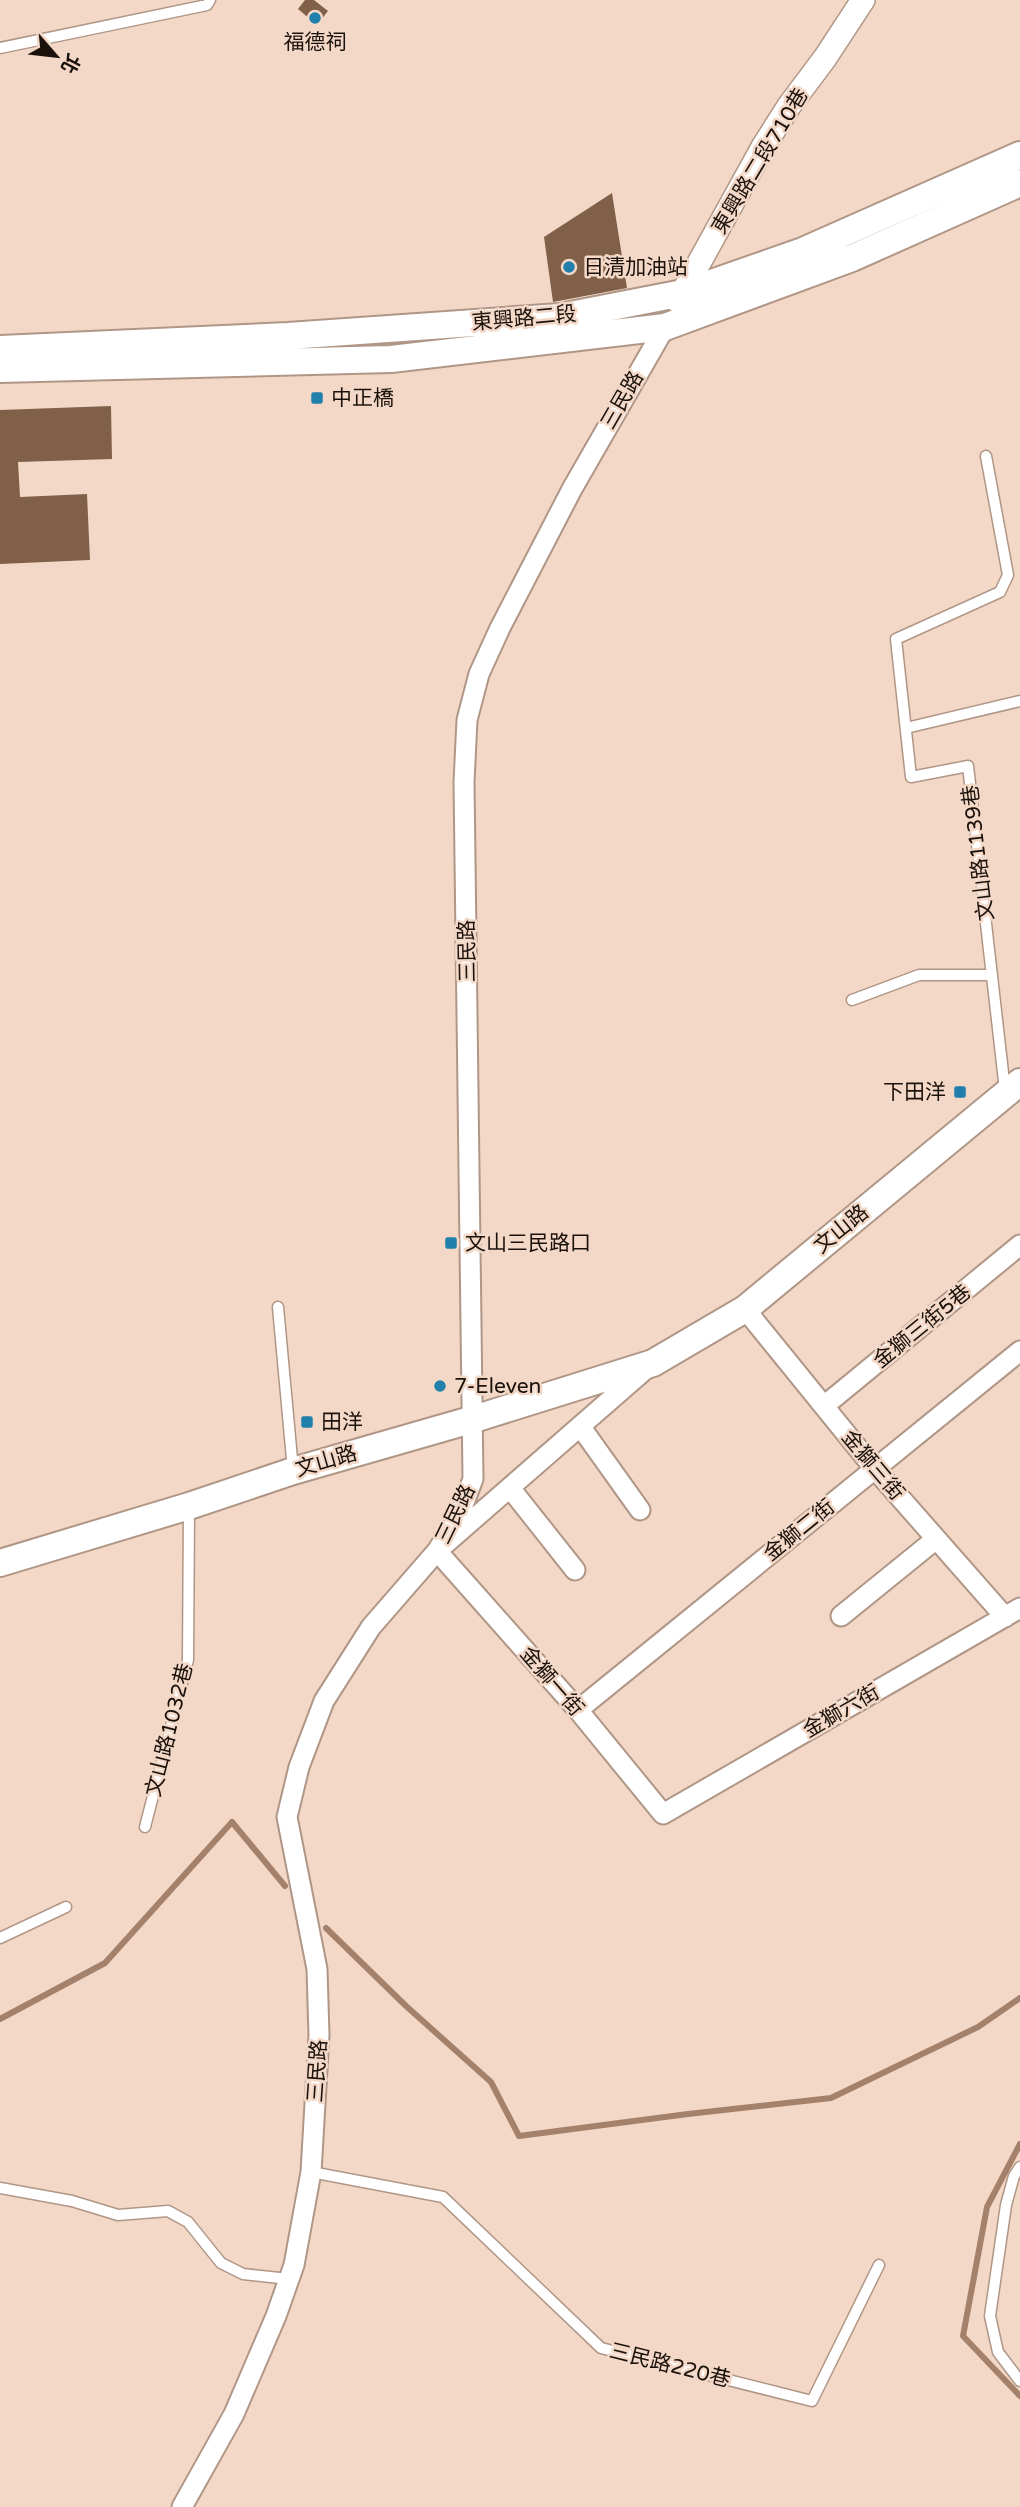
<svg xmlns="http://www.w3.org/2000/svg" width="1020" height="2507" viewBox="0 0 1020 2507" font-family="'Varela Round','Noto Sans TC',sans-serif">
<rect width="100%" height="100%" fill="#f3d8c7"/>
<g fill="none" stroke-linecap="round" stroke-linejoin="round">
<path stroke="#a4816b" stroke-width="6" d="M326,1928l80,78 85,76 28,54 169,-22 143,-16 147,-71 42,-29
M0,2019l105,-56 127,-141 53,64
M1020,2144l-33,63 -24,129 57,60"/>
</g>
<path fill="#81604a" d="M305,0h9l14,11 -11,14 -19,-16z
M612,193l15,95 -74,14 -9,-65z
M111,406l1,53 -94,3 2,35 67,-3 3,66 -90,4v-154z"/>
<g fill="none" stroke-linecap="round" stroke-linejoin="round">
<defs>
<path id="service" d="M0,48l207,-43 3,-5
M986,456l22,119 -8,17 -104,47 15,138 57,-11 37,324
M906,728l114,-27
M852,1000l67,-25h73
M278,1307l15,163
M145,1827l43,-167 1,-150
M0,1938l66,-31
M1020,2167l-6,9 -8,29 -16,111 8,36 22,29
M311,2172l132,25 158,151 211,53 67,-136
M0,2188l72,13 46,14 50,-4 20,11 33,41 22,11 46,5"/>
<path id="minor" d="M745,1309l129,159 131,149
M648,1367l-211,184 141,159 85,104 357,-206
M824,1406l196,-161
M580,1426l60,84
M510,1488l65,82
M841,1616l95,-77
M578,1710l442,-359
M182,2507l52,-93 42,-98 18,-51 17,-93 8,-137 -2,-66 -30,-152 12,-50 25,-66 47,-74 66,-76 22,-35 14,-37 -9,-697 3,-62 12,-46 21,-46 72,-139 93,-162"/>
<path id="tertiary" d="M678,301l85,-154 26,-41 36,-48 38,-58"/>
<path id="secondary" d="M0,349l288,-13 272,-19 123,-24 120,-42 217,-96
M0,369l391,-10 274,-32 187,-69 168,-75
M0,1563l189,-57 104,-35 181,-52 179,-56 92,-54 275,-227"/>
</defs>
<use href="#service" stroke="#b09686" stroke-width="13"/>
<use href="#minor" stroke="#b09686" stroke-width="23"/>
<use href="#tertiary" stroke="#b09686" stroke-width="26"/>
<use href="#secondary" stroke="#b09686" stroke-width="30"/>
<use href="#service" stroke="#fff" stroke-width="10"/>
<use href="#minor" stroke="#fff" stroke-width="19"/>
<use href="#tertiary" stroke="#fff" stroke-width="23"/>
<use href="#secondary" stroke="#fff" stroke-width="26"/>
</g>
<g fill="#217fac" stroke="#f3d8c7" stroke-width="2.5">
<circle cx="315" cy="18" r="7"/>
<circle cx="569" cy="267" r="7"/>
<rect x="310" y="391" width="14" height="14" rx="3.5"/>
<rect x="953" y="1085" width="14" height="14" rx="3.5"/>
<rect x="444" y="1236" width="14" height="14" rx="3.5"/>
<circle cx="440" cy="1386" r="7"/>
<rect x="300" y="1415" width="14" height="14" rx="3.5"/>
</g>
<g text-anchor="middle" stroke-width="5" stroke-linejoin="round" paint-order="stroke">
<g font-size="21" fill="#1a110b" stroke="#f3d8c7" text-anchor="start">
<text x="315" y="49" text-anchor="middle">福德祠</text>
<text x="583" y="274">日清加油站</text>
<text x="331" y="405">中正橋</text>
<text x="946" y="1099" text-anchor="end">下田洋</text>
<text x="465" y="1250">文山三民路口</text>
<text x="454" y="1393">7-Eleven</text>
<text x="321" y="1429">田洋</text>
</g>
<g font-size="21" fill="#1a110b" stroke="#f3d8c7">
<text transform="translate(760 161) rotate(-59)" y="7">東興路二段710巷</text>
<text transform="translate(524 318) rotate(-5)" y="7">東興路二段</text>
<text transform="translate(622 400) rotate(-60)" y="7">三民路</text>
<text transform="translate(978 853) rotate(-97)" y="7">文山路1139巷</text>
<text transform="translate(467 951) rotate(-91)" y="7">三民路</text>
<text transform="translate(841 1229) rotate(-39)" y="7">文山路</text>
<text transform="translate(922 1326) rotate(-39)" y="7">金獅三街5巷</text>
<text transform="translate(326 1461) rotate(-16)" y="7">文山路</text>
<text transform="translate(873 1465) rotate(50)" y="7">金獅三街</text>
<text transform="translate(455 1514) rotate(-64)" y="7">三民路</text>
<text transform="translate(799 1530) rotate(-39)" y="7">金獅二街</text>
<text transform="translate(552 1681) rotate(49)" y="7">金獅一街</text>
<text transform="translate(841 1711) rotate(-30)" y="7">金獅六街</text>
<text transform="translate(169 1730) rotate(-76)" y="7">文山路1032巷</text>
<text transform="translate(317 2071) rotate(-86)" y="7">三民路</text>
<text transform="translate(670 2365) rotate(14)" y="7">三民路220巷</text>
</g>
</g>
<g transform="translate(56 56) rotate(118)" stroke="#f3d8c7" stroke-width="5" paint-order="stroke">
<path d="M0-5L12 26L0 18L-12 26Z" fill="#1a110b"/>
<text y="-10" font-size="19" font-weight="bold" text-anchor="middle" fill="#1a110b">北</text>
</g>
</svg>
